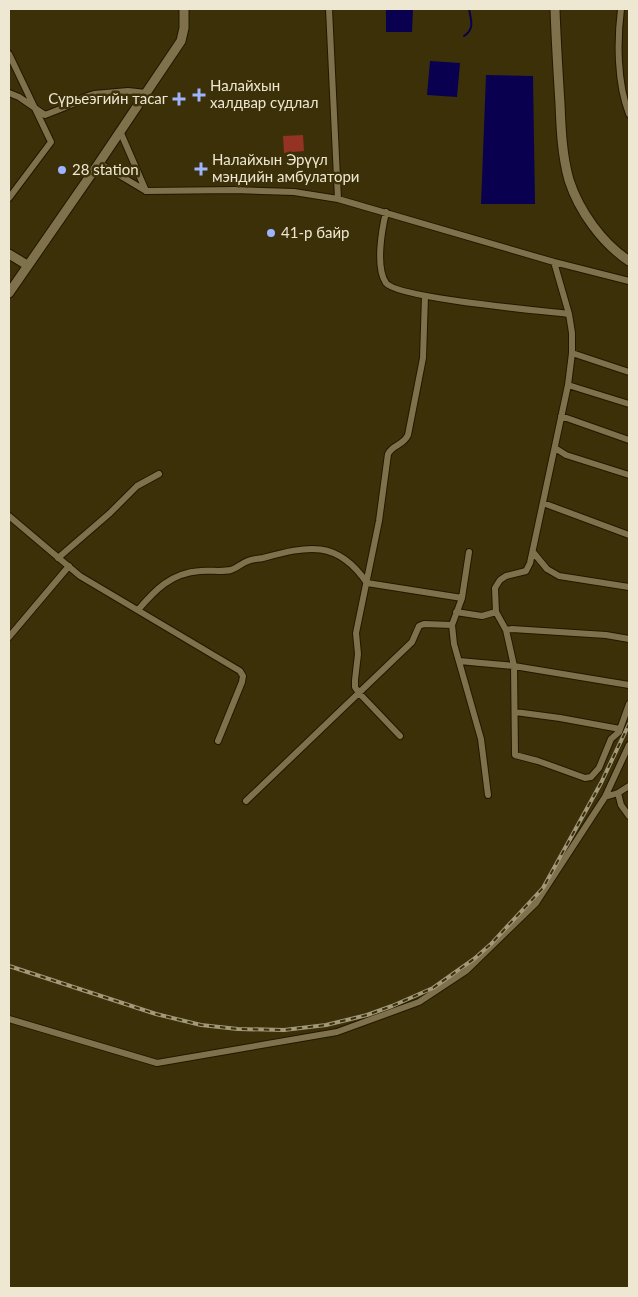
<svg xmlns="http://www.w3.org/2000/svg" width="638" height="1297" viewBox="0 0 638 1297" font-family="Lato,sans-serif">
<rect width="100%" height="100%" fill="#3c3008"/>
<path fill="#943224" d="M303,135l1,16 -20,2 -1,-17z"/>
<path fill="#090050" d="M386,9h27l-1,23h-26z
M430,61l30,2 -3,34 -30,-2z
M486,75l47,1 2,128h-54z"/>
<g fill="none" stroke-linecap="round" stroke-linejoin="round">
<path stroke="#090050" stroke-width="2" d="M464,36c11,-7 7,-16 5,-27"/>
<defs>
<path id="street" d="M329,9l9,190
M621,9c-4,32 -4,74 8,105
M9,54l42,88 -42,56
M9,93l10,4 26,18 28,-11 11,-7 10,-3 34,-3 18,2
M120,131l26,60
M99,163l47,28 89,-1 59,2 44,7 216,63 75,19
M386,212c-4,17 -11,55 0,71 11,15 157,28 183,31
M554,262l15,52 3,19v20l-4,32 -38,178 -4,8 -20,5 -6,4 -5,8 1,24 10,18 8,36 1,89 23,6 47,17 6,-1 8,-9 12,-29 8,-7 10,-28
M572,353l57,19
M568,385l61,19
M561,416l68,24
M555,448l11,7 63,20
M543,503l86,32
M9,516l71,60 160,95 3,5 -1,6 -24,59
M469,552l-7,46 -10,27 2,19 27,95 7,56
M533,552l14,17 12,7 70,11
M58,558l52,-45 27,-27 22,-12
M138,610c17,-20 33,-37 62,-39 10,-1 21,1 31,-1 6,-2 11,-7 17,-9 4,-2 10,-2 15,-3 45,-12 74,-19 104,25l95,15
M456,612l26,4 14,-4
M506,630l6,-1 94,6 23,4
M9,637l60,-71
M459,661l55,5 115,19
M515,712l45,6 60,11
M400,736l-41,-43 -4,-6v-7l3,-26 -2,-21 23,-112 9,-67c5,-10 15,-8 20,-19l15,-77 2,-62
M618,793l3,12 8,11
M605,797l13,-4 11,-7
M246,801l166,-159 7,-16 5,-2 28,1
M9,1019l148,44 180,-31 82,-30 47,-31 70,-68 69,-106 24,-52"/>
<path id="secondary" d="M555,9c1,31 3,63 5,95 1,25 2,51 9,76 10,31 33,63 60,81
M9,254l18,11
M9,293l90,-130 82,-122 3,-13v-19"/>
</defs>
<use href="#street" stroke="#211800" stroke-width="8"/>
<use href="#secondary" stroke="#211800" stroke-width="11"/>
<use href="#street" stroke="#7e714b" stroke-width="6"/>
<use href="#secondary" stroke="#7e714b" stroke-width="9"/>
<defs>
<path id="rail" d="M9,966l147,48 45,11 37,4 46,1 42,-5 41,-10 25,-9 41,-18 41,-29 17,-15 52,-56 58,-105 28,-59"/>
</defs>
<use href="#rail" stroke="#a2997b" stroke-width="4"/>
<use href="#rail" stroke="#3c3008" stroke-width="2" stroke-dasharray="5.5" stroke-linecap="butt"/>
</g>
<g fill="#9eb4fd" stroke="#3c3008" stroke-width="2">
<path d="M196.5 87.5h5v5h5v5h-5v5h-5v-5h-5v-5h5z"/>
<path d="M176.5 91.5h5v5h5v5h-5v5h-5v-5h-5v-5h5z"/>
<path d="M198.5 161.5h5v5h5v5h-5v5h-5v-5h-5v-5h5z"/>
<circle cx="62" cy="170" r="5"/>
<circle cx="271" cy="233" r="5"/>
</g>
<g text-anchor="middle" stroke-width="5" stroke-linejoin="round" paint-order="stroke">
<g font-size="15" fill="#eee7d2" stroke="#3c3008" text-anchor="start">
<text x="210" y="91">Налайхын<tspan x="210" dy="17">халдвар судлал</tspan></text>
<text x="168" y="104" text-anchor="end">Сүрьеэгийн тасаг</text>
<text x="212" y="165">Налайхын Эрүүл<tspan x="212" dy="17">мэндийн амбулатори</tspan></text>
<text x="72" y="175">28 station</text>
<text x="281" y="238">41-р байр</text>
</g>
</g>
<rect width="638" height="1297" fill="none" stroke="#eee7d2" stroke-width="20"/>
</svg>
